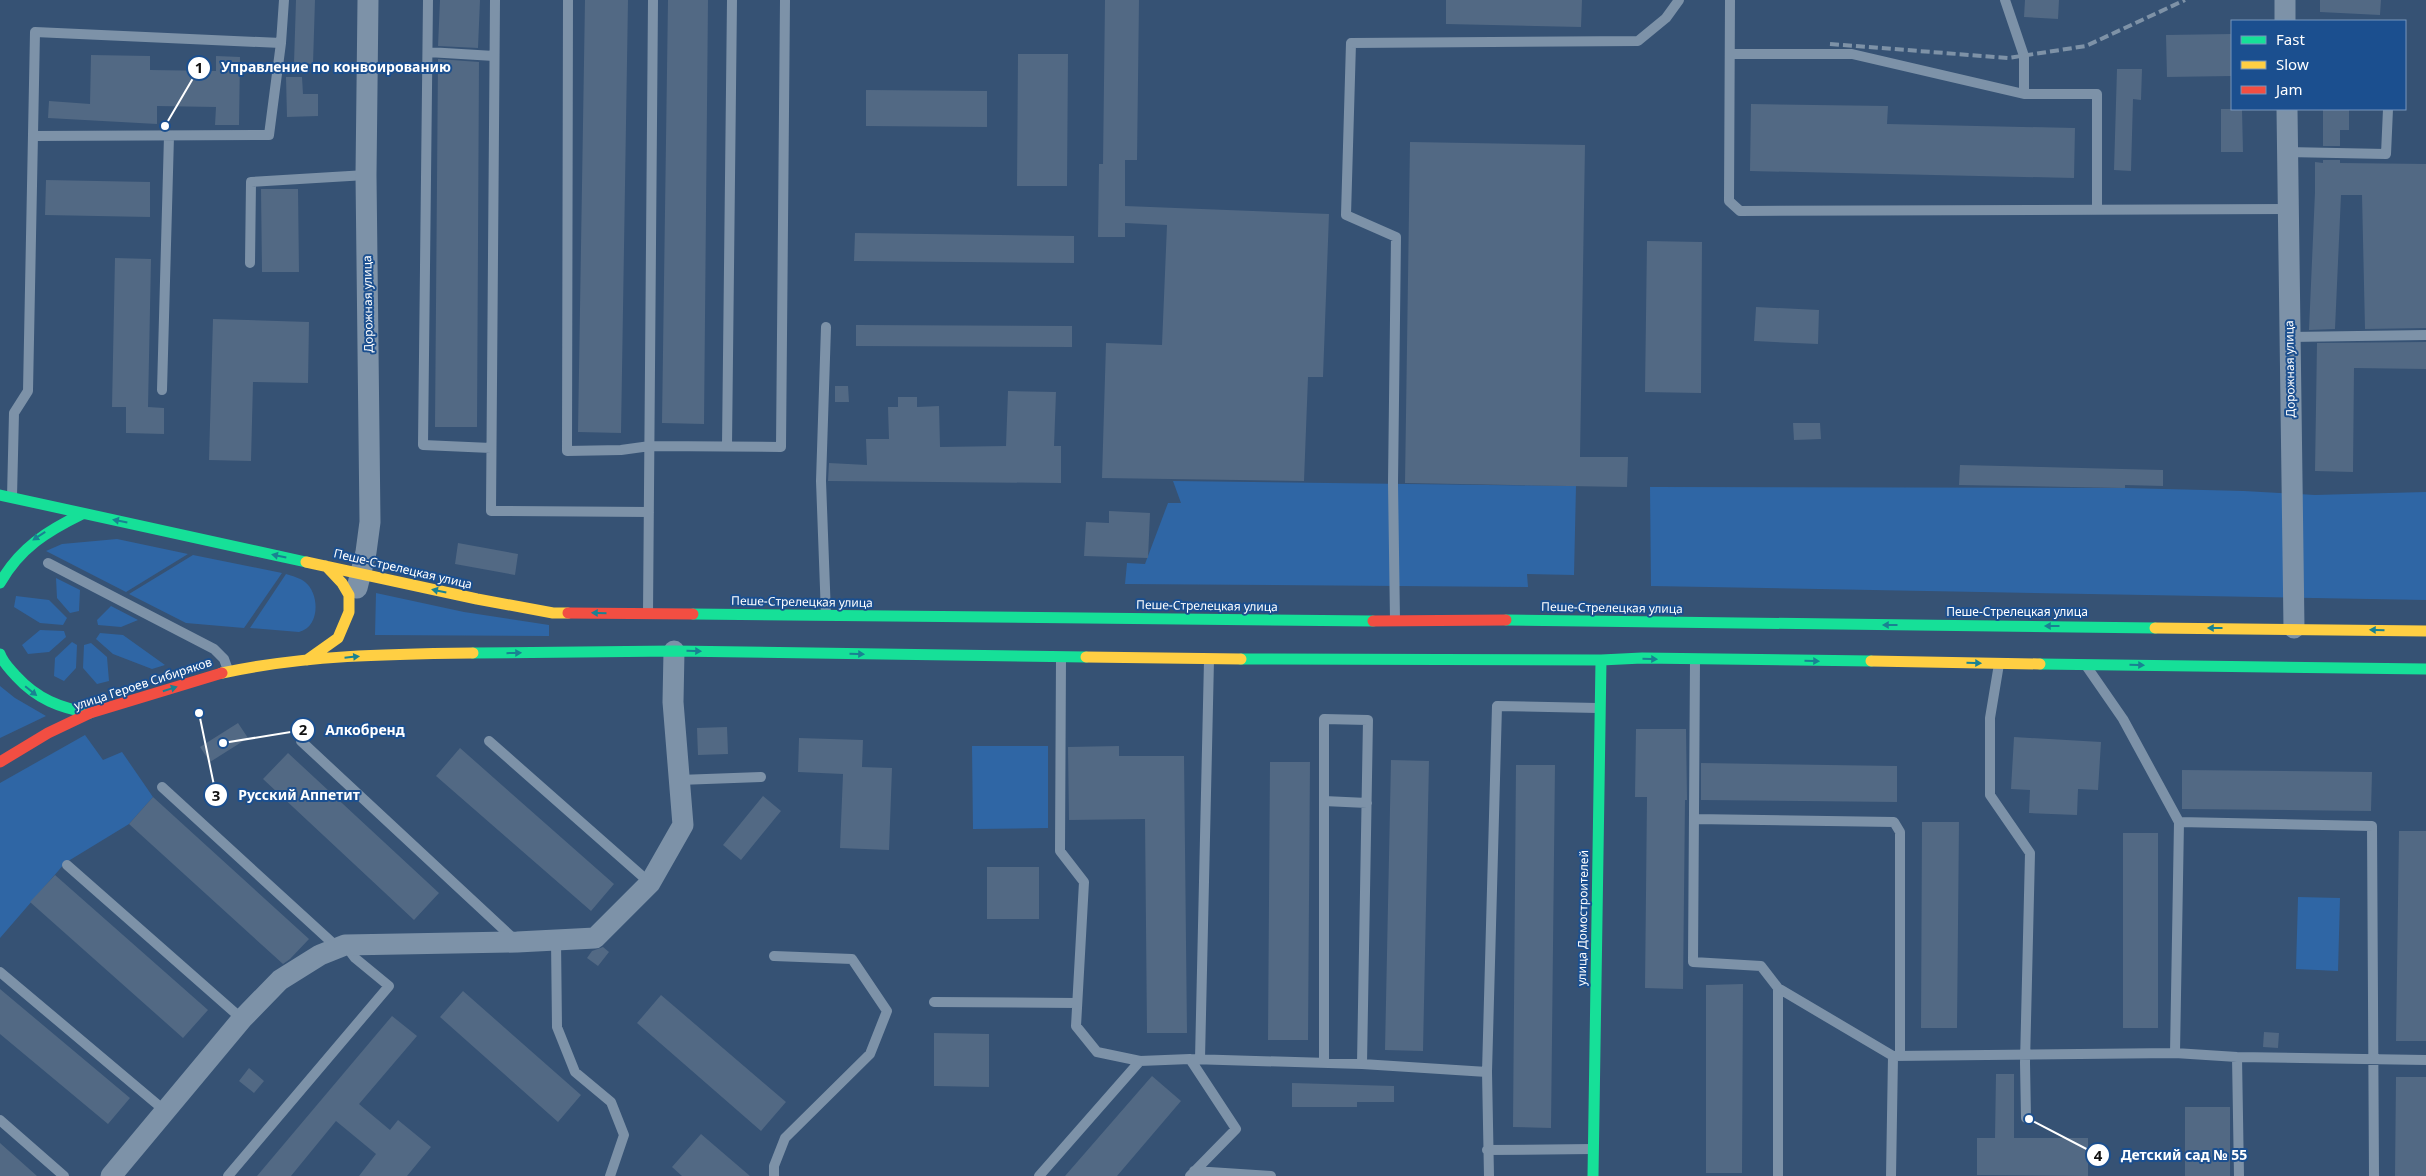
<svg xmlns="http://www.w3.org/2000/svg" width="2426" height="1176" viewBox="0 0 2426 1176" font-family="'Noto Sans',sans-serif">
<rect width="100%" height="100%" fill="#365274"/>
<path fill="#2f66a5" d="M1173,481l403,5 -2,89 -47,-1 1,13 -403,-3 2,-21 18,1 23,-61h13z
M1650,487l475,1 119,3 71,4 111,-3v108l-775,-14z
M117,539l71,15 -62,38 -80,-41 16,-7z
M193,555l89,18 -38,55 -58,-5 -57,-29z
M286,574c6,2 14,4 19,8 15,12 15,45 -6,50l-49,-4z
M56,578l24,12 -1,21 -9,2 -13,-15z
M376,593l88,19 85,13v11l-174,-1z
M16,596l33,4 18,18 -4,7 -23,-2 -26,-16z
M111,606l27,14 -17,7 -23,-2 -1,-5z
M40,630l24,1 2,6 -17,15 -21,2 -6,-9z
M100,633l23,2 42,30 -13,4 -39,-15 -17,-15z
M72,642l5,3 -1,23 -12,13 -10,-5 1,-18z
M91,643l16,14 2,24 -12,3 -14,-16 1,-23z
M0,686l15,12 31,18 -46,22z
M85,735l18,25 19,-8 31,45 -24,27 -64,39 -65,75v-155z
M972,746h76v82l-75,1z
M2298,897l42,1 -2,73 -42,-2z"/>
<path fill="#526984" d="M296,0h19l-2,64 -19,-1z
M440,0h40l-2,48 -40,-2z
M585,0h43l-7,433 -43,-1z
M668,0h40l-4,424 -42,-1z
M1105,0h34l-2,160h-12v46l204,8 -6,163h-15l-4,104 -202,-3 4,-135 56,2 5,-120 -42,-2v14h-27l1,-73h4z
M1446,0h136l-1,27 -135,-3z
M2025,0h34l-1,19 -34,-2z
M2320,0h61l-1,15 -60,-3z
M2232,34v42l-65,1 -1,-42z
M1018,54h50l-1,132h-50z
M91,55l59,1v14l66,1v-15l24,1 -1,68h-24l1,-18 -59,-1v18l-109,-6 1,-17 41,3z
M438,59l41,3 -2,365h-42z
M2117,69h25l-1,31 -8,-1 -2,72 -17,-1z
M286,77h16l1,17h15v22l-31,1z
M866,90l121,1v36l-121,-1z
M1751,104l137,2 -1,18 188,4 -1,50 -324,-7z
M2221,109h21l1,43h-22z
M2323,109h26v21h-9v16h-17z
M1410,142l175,3 -5,312h48l-1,30 -222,-4z
M2323,160h17v3l86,1v164l-61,1 -3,-134h-21l-6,134 -26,1 6,-138v-30l8,1z
M46,180l104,2v35l-105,-2z
M261,189h37l1,83h-37z
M855,233l219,3v27l-220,-2z
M1647,241l55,1 -1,151 -56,-1z
M115,258l36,1 -3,148 16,1v26l-38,-1v-26h-14z
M1756,307l63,3 -1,34 -64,-3z
M213,319l96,3 -1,61 -55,-1 -2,79 -42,-1z
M856,325l216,1v21l-216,-1z
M2426,342v27l-72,-1 -1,104 -38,-1 2,-128z
M835,386h13l1,16h-14z
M1008,391l48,1 -2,54h7v37l-233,-2 1,-18 38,2 -1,-26h23l-1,-32h10v-10h19v10l22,-1 1,41 66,-1z
M1793,423h27l1,16 -27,1z
M1960,465l203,5v16l-38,-1v3l-166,-3z
M1109,511l41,2 -2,45 -64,-2 2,-34 23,1z
M458,543l60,11 -3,21 -60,-11z
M238,723l10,15 -38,24 -10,-15z
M727,727l1,27 -30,1 -1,-27z
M1636,729h50l1,71h-2l-2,189 -38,-1 2,-191h-12z
M2014,737l87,5 -3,48 -20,-1 -1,26 -48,-2 1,-23 -19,-1z
M799,738l64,2 -1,27 30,1 -3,82 -49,-2 3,-74 -45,-2z
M1119,746v10h65l3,277h-40l-2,-214 -76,1 -1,-73z
M460,748l154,136 -23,27 -155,-135z
M288,753l151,140 -25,27 -151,-141z
M1391,760l38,1 -6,290 -38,-1z
M1270,762h40l-2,278h-40z
M1701,763l196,3v36l-196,-2z
M1516,765h39l-4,363 -38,-1z
M2182,770l190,2 -1,39 -189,-2z
M763,796l18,15 -40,49 -18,-15z
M153,797l156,142 -19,20 -7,5 -154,-140z
M1922,822h37l-2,206h-36z
M2399,831h27v210h-30z
M2123,833h35v195h-35z
M987,867h52v52h-52z
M55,875l153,135 -25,28 -153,-136z
M603,947l6,5 -11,14 -11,-8 5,-7z
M1743,984l-1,189h-36v-188z
M0,989l130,109 -22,26 -108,-90z
M463,991l118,104 -23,27 -118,-105z
M661,995l125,107 -25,29 -124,-108z
M392,1016l25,20 -58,68 31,26 8,-10 33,27 -24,29h-48l17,-22 -40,-33 -45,55h-34z
M2264,1032l15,1 -1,15 -15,-1z
M934,1033l55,1v53l-55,-1z
M249,1068l15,13 -10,12 -15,-12z
M1996,1074h18v64h74v38l-111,-1v-37h18z
M1152,1076l29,25 -64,75h-52z
M2396,1077h30v99h-31z
M1292,1083l102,3v16h-37v5h-65z
M2185,1107h45v69h-45z
M701,1134l49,42h-68l-10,-9z
M0,1143l37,33h-37z"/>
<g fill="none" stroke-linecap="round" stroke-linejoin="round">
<path stroke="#7d92a8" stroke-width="10" d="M428,0l-5,445 68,3
M495,0l-4,511 158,1
M568,0l-1,451 54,-1 29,-4 131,1 4,-447
M1730,0l-1,201 11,10 548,-2
M2005,0l19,56v38
M428,52l66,4
M1730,54h122l172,40h73v115
M33,136l236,-1 12,-92
M2287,152l99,2 2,-45
M250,263l1,-81 115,-7
M2290,337l136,-2
M162,390l7,-254
M727,446l5,-446
M12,497l2,-84 14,-22 7,-359 246,11 3,-43
M48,563l166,86 10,10 4,11
M648,613l5,-613
M826,615l-5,-134 5,-154
M1395,620l-2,-137 3,-246 -50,-22 5,-172 287,-2 28,-23 13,-18
M1061,658l-1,193 24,31 -8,144 21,26 43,9 50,-2 172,5 125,8
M1695,660l-2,302 68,4 17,22v188
M1999,664l-9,54v77l40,58 -5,210 1,55
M2087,667l36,52 56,103
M301,741l214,199
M489,741l161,142
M679,780l82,-3
M162,787l176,161
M1324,801l43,2
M1694,819l200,3 6,10v224
M67,865l175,154
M556,940l1,87 18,45 36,30 13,33 -14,41
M0,972l164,138
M1778,988l115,68 282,-3 62,4 189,3
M934,1002l143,1
M2175,1053l4,-231 193,4 2,350
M2237,1057l2,119
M1200,1059l9,-399
M1324,1063v-344l44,1 -6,344
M0,1120l64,56
M1487,1150l106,-1
M1194,1171l77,5
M228,1176l161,-190 -34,-28 -9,-12
M774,1176v-10l11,-28 85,-84 17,-43 -35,-52 -78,-3
M1039,1176l101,-115
M1190,1176l46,-47 -46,-70
M1489,1176l-2,-104 10,-366 101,2
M1891,1176l2,-120"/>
<path stroke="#7d92a8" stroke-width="21" d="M2285,0v21
M2287,109l7,519
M357,588l9,-36 4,-30 -4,-347 2,-175
M111,1176l131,-157 38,-39 40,-25 25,-10 172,-3 78,-4 55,-55 33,-58 -10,-123 1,-51"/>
<path stroke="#16e098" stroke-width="11" d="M0,495l306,67
M0,583c20,-35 47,-52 82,-69
M693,614l680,7
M1506,620l649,8
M473,653l201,-2 412,6
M0,654c3,9 10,15 16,22 21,23 44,32 74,37
M1241,659l360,1 41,-2 229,3
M2040,664l386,5
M1593,1176l8,-516"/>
<path stroke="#ffcf43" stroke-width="11" d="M306,562l171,37 76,14h15
M2155,628l271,3
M1086,657l155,2
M307,660l31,-22 11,-26v-17l-7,-12 -16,-17
M1871,661l169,3
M222,673c83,-18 167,-19 251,-20"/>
<path stroke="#f24e42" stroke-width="11" d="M568,613l125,1
M1373,621l133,-1
M0,762l48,-29 42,-20 132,-40"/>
<path stroke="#7e92a7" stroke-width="4" stroke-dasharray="9 4" stroke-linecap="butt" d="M1830,44l178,14 78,-12 99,-46"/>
</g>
<defs><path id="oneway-solid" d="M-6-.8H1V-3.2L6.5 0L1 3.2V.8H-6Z" transform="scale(1.25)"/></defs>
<g fill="#198292">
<use href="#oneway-solid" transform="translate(120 521) rotate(-169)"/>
<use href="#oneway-solid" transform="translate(39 536) rotate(147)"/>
<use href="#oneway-solid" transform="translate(279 556) rotate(-168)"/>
<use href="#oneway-solid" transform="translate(439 591) rotate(-168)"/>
<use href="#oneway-solid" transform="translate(599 613) rotate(-179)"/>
<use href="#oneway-solid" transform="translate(1890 625) rotate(-180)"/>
<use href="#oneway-solid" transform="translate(2052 626) rotate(-180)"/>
<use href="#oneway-solid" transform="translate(2215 628) rotate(-180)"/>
<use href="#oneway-solid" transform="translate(2377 630) rotate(-179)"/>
<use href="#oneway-solid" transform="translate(694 651) rotate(1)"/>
<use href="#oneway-solid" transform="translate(514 653) rotate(-1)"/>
<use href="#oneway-solid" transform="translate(857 654) rotate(1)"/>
<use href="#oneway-solid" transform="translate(352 657) rotate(-6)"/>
<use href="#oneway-solid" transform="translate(1650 659) rotate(1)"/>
<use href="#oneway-solid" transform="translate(1812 661) rotate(1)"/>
<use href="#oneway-solid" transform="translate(1974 663) rotate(1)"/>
<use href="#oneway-solid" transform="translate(2137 665) rotate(1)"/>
<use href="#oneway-solid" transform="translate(170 689) rotate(-17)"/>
<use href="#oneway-solid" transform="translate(31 691) rotate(39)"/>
</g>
<g text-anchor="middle" stroke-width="4" stroke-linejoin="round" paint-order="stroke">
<g font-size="12" fill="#fff" stroke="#1b4f8f">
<text transform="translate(368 304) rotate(-91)" y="4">Дорожная улица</text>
<text transform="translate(2290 369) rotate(-91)" y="4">Дорожная улица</text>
<text transform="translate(403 569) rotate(13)" y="4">Пеше-Стрелецкая улица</text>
<text transform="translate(802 602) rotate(1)" y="4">Пеше-Стрелецкая улица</text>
<text transform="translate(1207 606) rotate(1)" y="4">Пеше-Стрелецкая улица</text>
<text transform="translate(1612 608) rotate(1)" y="4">Пеше-Стрелецкая улица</text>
<text x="2017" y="616">Пеше-Стрелецкая улица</text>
<text transform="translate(143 684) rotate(-18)" y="4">улица Героев Сибиряков</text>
<text transform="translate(1583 918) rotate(-89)" y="4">улица Домостроителей</text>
</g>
</g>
<path fill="none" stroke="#fff" stroke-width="2" d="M165 126L199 68M223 743L303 730M199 713L216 795M2029 1119L2098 1155"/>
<g fill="#fff" stroke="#1b4f8f" stroke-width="2">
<circle cx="165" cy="126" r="5"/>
<circle cx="223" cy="743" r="5"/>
<circle cx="199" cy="713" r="5"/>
<circle cx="2029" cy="1119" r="5"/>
<circle cx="199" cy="68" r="12"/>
<circle cx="303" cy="730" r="12"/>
<circle cx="216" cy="795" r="12"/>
<circle cx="2098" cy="1155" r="12"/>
</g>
<g font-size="15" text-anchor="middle" font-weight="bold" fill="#111">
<text x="199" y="73">1</text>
<text x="303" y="735">2</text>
<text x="216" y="801">3</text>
<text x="2098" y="1161">4</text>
</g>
<g font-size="14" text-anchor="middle" font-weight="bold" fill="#fff" stroke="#1b4f8f" stroke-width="4" stroke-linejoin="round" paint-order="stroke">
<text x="336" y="72">Управление по конвоированию</text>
<text x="365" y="735">Алкобренд</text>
<text x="299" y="800">Русский Аппетит</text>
<text x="2184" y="1160">Детский сад № 55</text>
</g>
<rect x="2231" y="20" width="175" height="90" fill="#1b4f8f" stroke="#7695bc"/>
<rect x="2241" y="36" width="25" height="8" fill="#16e098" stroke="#7695bc"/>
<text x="2276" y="45" font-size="15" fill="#ffffff">Fast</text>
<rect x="2241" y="61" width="25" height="8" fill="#ffcf43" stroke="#7695bc"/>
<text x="2276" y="70" font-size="15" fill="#ffffff">Slow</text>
<rect x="2241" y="86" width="25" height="8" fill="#f24e42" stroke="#7695bc"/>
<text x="2276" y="95" font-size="15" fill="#ffffff">Jam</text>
</svg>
